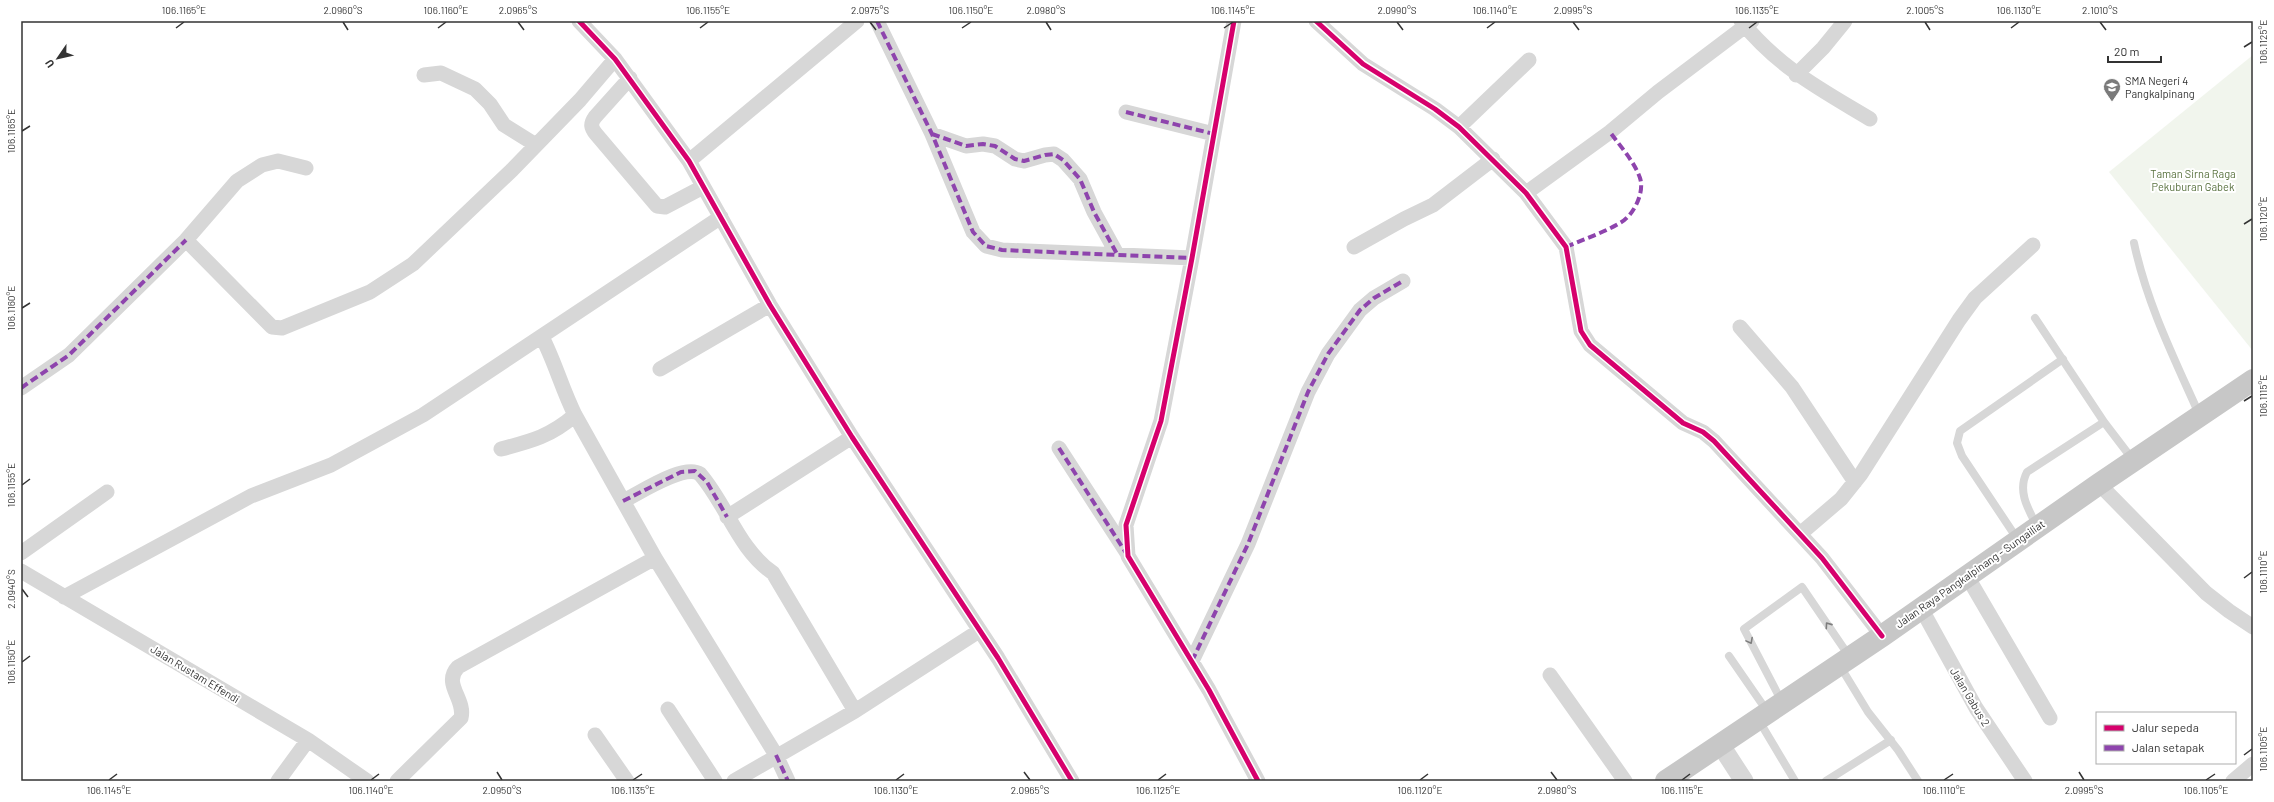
<svg xmlns="http://www.w3.org/2000/svg" width="2274" height="802" viewBox="0 0 2274 802" font-family="Barlow,sans-serif">
<rect width="100%" height="100%" fill="#fff"/>
<path fill="#f1f5ed" d="M2253,55v296l-144,-179z"/>
<g fill="none" stroke-linecap="round" stroke-linejoin="round">
<path stroke="#d7d7d7" stroke-width="8" d="M2134,243c13,61 40,115 65,171
M2035,318l69,104
M2037,526c-9,-17 -20,-35 -10,-54l77,-50 29,38
M2018,540l-56,-84 -5,-13 3,-12 103,-72
M1729,656l38,55
M1840,666l28,46 30,38 20,31
M1782,702l-38,-73 58,-42 47,69
M1758,719l37,62
M1826,781l65,-41"/>
<path stroke="#d7d7d7" stroke-width="15" d="M579,21l36,38 74,102 81,144 82,132 146,221 74,123
M877,21l55,113 41,98 13,14 16,4 190,8
M1234,21l-42,237 -31,163 -35,104 2,31 81,134 49,91
M1316,21l47,43 72,45 24,18 67,66 40,54 15,84 9,14 93,78 20,9 11,9 108,117 60,78
M1741,21c38,47 79,68 129,98
M424,75l17,-2 34,16 15,15 14,21 32,20
M1796,75l27,-27 22,-27
M630,78l-35,39c-5,7 -4,11 1,17l61,72 8,1 38,-20
M1126,112l88,22
M1459,127l70,-67
M932,134l34,12 17,-2 12,2 20,13 9,2 21,-6 9,-1 9,6 17,19 14,33 23,42
M689,161l168,-140
M1526,193l84,-61 48,-40 94,-71
M186,240l86,87 10,1 88,-36 43,-28 99,-94 68,-70 35,-41
M1354,247l50,-28 29,-14 60,-46
M1740,327l52,60 63,95
M542,337c13,25 20,52 33,78l80,143 121,197 12,26
M660,369l110,-64
M21,388l48,-33 117,-115 51,-59 25,-16 16,-4 28,7
M1059,448l68,105
M501,449c31,-8 50,-13 74,-34
M2099,484l107,109 23,18 24,16
M623,501c17,-8 61,-38 77,-27 27,31 38,75 73,99l82,138
M727,517l125,-80
M1800,534l41,-35 20,-25 98,-154 16,-22 58,-53
M21,553l86,-61
M21,571l287,169 59,41
M1967,576l83,142
M64,597l187,-101 80,-31 92,-50 298,-198
M1921,608l55,100 49,73
M1192,661l56,-117 60,-152 20,-38 32,-44 14,-12 29,-17
M1550,675l75,106
M668,709l47,72
M595,735l32,46
M278,781l30,-41
M397,781l64,-63c5,-19 -19,-34 -3,-51l197,-109
M734,781l121,-70 124,-80
M2233,781l20,-17"/>
<path stroke="#d7d7d7" stroke-width="19" d="M1720,744l24,37"/>
<path stroke="#c7c7c7" stroke-width="22" d="M1666,781l216,-145 217,-152 154,-104"/>
<path stroke="#8e44ad" stroke-width="4" stroke-dasharray="8 4" stroke-linecap="butt" d="M877,21l55,113 41,98 13,14 16,4 190,8
M1126,112l88,22
M932,134l34,12 17,-2 12,2 20,13 9,2 21,-6 9,-1 9,6 17,19 14,33 23,42
M1566,247c18,-8 37,-14 54,-24 13,-7 25,-30 20,-45 -6,-17 -20,-32 -30,-46
M21,388l48,-33 117,-115
M1059,448l67,105
M623,501l58,-29 14,-1 12,11 20,35
M1192,661l56,-117 60,-152 20,-38 32,-44 14,-12 29,-17
M776,755l12,26"/>
<defs>
<path id="cycleway" d="M579,21l36,38 74,102 81,144 82,132 146,221 74,123
M1234,21l-42,237 -31,163 -35,104 2,31 81,134 49,91
M1316,21l47,43 72,45 24,18 67,66 40,54 15,84 9,14 93,78 20,9 11,9 108,117 60,78"/>
</defs>
<use href="#cycleway" stroke="#fff" stroke-width="8"/>
<use href="#cycleway" stroke="#d6006c" stroke-width="5"/>
</g>
<defs><path id="oneway-chevron" d="M-2-3.5L2.5 0L-2 3.5" fill="none" stroke-width="1.6" stroke-linecap="round" stroke-linejoin="round"/></defs>
<g stroke="#7d7d7d">
<use href="#oneway-chevron" transform="translate(1828 625) rotate(-125)"/>
<use href="#oneway-chevron" transform="translate(1750 641) rotate(62)"/>
</g>
<path fill="none" stroke="#333" stroke-width="1.5" d="M343,22l5,8M518,22l6,8M870,22l6,8M1046,22l5,8M1397,22l6,8M1573,22l6,8M1925,22l5,8M2100,22l6,8M176,28l8,-6M438,28l8,-6M700,28l8,-6M962,28l9,-6M1224,28l9,-6M1487,28l8,-6M1749,28l8,-6M2011,28l8,-6M2244,47l8,-5M22,131l8,-5M2244,224l8,-5M22,308l8,-5M2244,401l8,-5M22,485l8,-6M2244,578l8,-6M22,589l6,8M22,662l8,-6M2244,755l8,-6M497,772l5,8M1024,772l6,8M1551,772l6,8M2079,772l5,8M109,780l8,-6M371,780l8,-6M633,780l9,-6M896,780l8,-6M1158,780l8,-6M1420,780l8,-6M1682,780l8,-6M1944,780l9,-6M2206,780l9,-6"/>
<defs>
<symbol id="school-pin" viewBox="-11 -11 22 30"><path d="M0 17L-7.5 6A9.5 9.5 0 1 1 7.5 6Z" fill="#7a7a7a" stroke="#fff"/><path d="M0-5L7-2L0 1L-7-2ZM-4 1L0 2.5L4 1V4Q0 6-4 4Z" fill="#fff"/></symbol>
</defs>
<g fill-rule="evenodd">
<use href="#school-pin" x="2102" y="77" width="20" height="27"/>
</g>
<g text-anchor="middle" stroke-width="4" stroke-linejoin="round" paint-order="stroke">
<g font-size="11" fill="#333" stroke="#fff" text-anchor="start">
<text x="2125" y="85">SMA Negeri 4<tspan x="2125" dy="13">Pangkalpinang</tspan></text>
</g>
<g font-size="11" fill="#58713e" stroke="#fff">
<text x="2193" y="178">Taman Sirna Raga<tspan x="2193" dy="13">Pekuburan Gabek</tspan></text>
</g>
<g font-size="11" fill="#333" stroke="#fff">
<text transform="translate(1970 574) rotate(-35)" y="4">Jalan Raya Pangkalpinang - Sungailiat</text>
<text transform="translate(195 674) rotate(31)" y="4">Jalan Rustam Effendi</text>
<text transform="translate(1970 697) rotate(59)" y="4">Jalan Gabus 2</text>
</g>
</g>
<rect width="2274" height="802" fill="none" stroke="#ffffff" stroke-width="44"/>
<rect x="2096" y="712" width="140" height="52" fill="#ffffff" stroke="#adadad"/>
<rect x="2104" y="725" width="20" height="6" fill="#d6006c" stroke="#adadad"/>
<text x="2132" y="732" font-size="12" fill="#333333">Jalur sepeda</text>
<rect x="2104" y="745" width="20" height="6" fill="#8e44ad" stroke="#adadad"/>
<text x="2132" y="752" font-size="12" fill="#333333">Jalan setapak</text>
<g transform="translate(58 58) rotate(236)" stroke="#ffffff" stroke-width="3" paint-order="stroke">
<path d="M0-3L7 15L0 10L-7 15Z" fill="#333333"/>
<text y="-6" font-size="11" font-weight="bold" text-anchor="middle" fill="#333333">U</text>
</g>
<path d="M2108 56v6h53v-6" fill="none" stroke="#333333" stroke-width="2"/>
<text x="2114" y="56" font-size="12" fill="#333333" stroke="#ffffff" stroke-width="3" paint-order="stroke">20 m</text>
<rect x="22" y="22" width="2230" height="758" fill="none" stroke="#333" stroke-width="1.5"/>
<g font-size="10" text-anchor="middle" fill="#333">
<text x="184" y="14">106.1165°E</text>
<text x="343" y="14">2.0960°S</text>
<text x="446" y="14">106.1160°E</text>
<text x="518" y="14">2.0965°S</text>
<text x="708" y="14">106.1155°E</text>
<text x="870" y="14">2.0975°S</text>
<text x="971" y="14">106.1150°E</text>
<text x="1046" y="14">2.0980°S</text>
<text x="1233" y="14">106.1145°E</text>
<text x="1397" y="14">2.0990°S</text>
<text x="1495" y="14">106.1140°E</text>
<text x="1573" y="14">2.0995°S</text>
<text x="1757" y="14">106.1135°E</text>
<text x="1925" y="14">2.1005°S</text>
<text x="2019" y="14">106.1130°E</text>
<text x="2100" y="14">2.1010°S</text>
<text transform="translate(2263 42) rotate(-90)" y="4">106.1125°E</text>
<text transform="translate(11 131) rotate(-90)" y="4">106.1165°E</text>
<text transform="translate(2263 219) rotate(-90)" y="4">106.1120°E</text>
<text transform="translate(11 308) rotate(-90)" y="4">106.1160°E</text>
<text transform="translate(2263 396) rotate(-90)" y="4">106.1115°E</text>
<text transform="translate(11 485) rotate(-90)" y="4">106.1155°E</text>
<text transform="translate(2263 572) rotate(-90)" y="4">106.1110°E</text>
<text transform="translate(11 589) rotate(-90)" y="4">2.0940°S</text>
<text transform="translate(11 662) rotate(-90)" y="4">106.1150°E</text>
<text transform="translate(2263 749) rotate(-90)" y="4">106.1105°E</text>
<text x="109" y="794">106.1145°E</text>
<text x="371" y="794">106.1140°E</text>
<text x="502" y="794">2.0950°S</text>
<text x="633" y="794">106.1135°E</text>
<text x="896" y="794">106.1130°E</text>
<text x="1030" y="794">2.0965°S</text>
<text x="1158" y="794">106.1125°E</text>
<text x="1420" y="794">106.1120°E</text>
<text x="1557" y="794">2.0980°S</text>
<text x="1682" y="794">106.1115°E</text>
<text x="1944" y="794">106.1110°E</text>
<text x="2084" y="794">2.0995°S</text>
<text x="2206" y="794">106.1105°E</text>
</g>
</svg>
